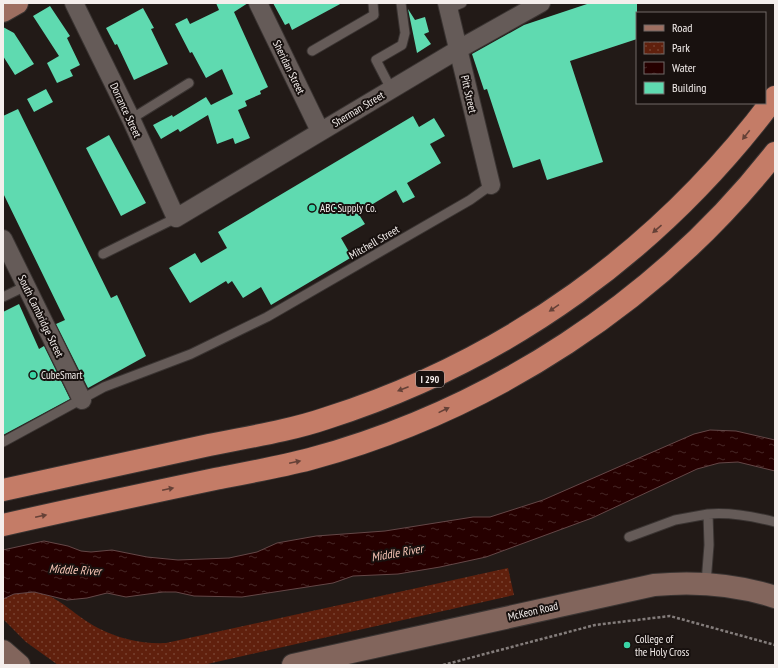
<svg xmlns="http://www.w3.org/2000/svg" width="778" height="668" viewBox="0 0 778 668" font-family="'PT Sans Narrow',sans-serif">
<defs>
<pattern id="park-dots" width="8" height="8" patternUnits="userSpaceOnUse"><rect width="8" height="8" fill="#60200d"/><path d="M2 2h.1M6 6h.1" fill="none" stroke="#774130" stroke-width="1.8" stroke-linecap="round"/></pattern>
<pattern id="water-ripples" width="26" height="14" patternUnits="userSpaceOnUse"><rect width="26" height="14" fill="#260000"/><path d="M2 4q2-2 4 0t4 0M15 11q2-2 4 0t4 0" fill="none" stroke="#462625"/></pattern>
</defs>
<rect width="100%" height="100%" fill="#221a17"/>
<path fill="url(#park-dots)" d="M508,568l6,27 -311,70h-145l-32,-23 -23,-23v-20c41,-24 63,13 95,29 21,11 44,16 68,15z"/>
<path fill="url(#water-ripples)" stroke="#644747" d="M710,430l26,1 39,9v31l-37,-9 -19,1 -22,6 -105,49 -106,39 -46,10 -42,7 -45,2 -20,7 -91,14 -48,-1 -18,-4h-13l-37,5 -19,-4 -20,5 -20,2 -33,-8 -20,2 -11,5v-49l41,-9 24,5 13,5 10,1 21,-2 35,7 31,3 51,-2 28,-6 20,-9 39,-7 69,-5 88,-14h17l53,-17 128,-56 23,-10z"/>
<path fill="#5fdab0" d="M216,3h32l-14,9 34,75 -8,4 1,3 -16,7 2,5 -9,4 12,28 -15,6 -2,-6 -16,6 -9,-29 -28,17 -2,-3 -17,10 -8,-14 19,-10 1,2 33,-20 5,8 22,-11 -11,-25 -16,9 -14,-26 -2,1 -15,-29 12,-6 3,6 29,-14z
M273,3h69l-50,27 -3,-7 -4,2z
M590,3h47v36l-67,22 33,101 -56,18 -7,-21 -27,9 -26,-79 -3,1 -12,-36 52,-29z
M50,6l20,30 -3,2 13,27 -10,5 3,6 -16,7 -10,-20 12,-7 -26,-40z
M143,8l11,20 -3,1 17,35 -34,16 -17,-36 -2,1 -9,-17z
M408,9l7,11 10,-3 4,15 -5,2 7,10 -14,9z
M3,27l11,6 20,31 -19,11 -12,-19z
M46,89l7,13 -19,10 -7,-13z
M18,109l93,189 6,-3 29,61 -58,32 -32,-64 9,-4 -62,-127v-77z
M413,116l6,11 15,-9 11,18 -15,8 11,19 -34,20 8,14 -12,6 -7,-13 -38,23 7,11 -24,14 11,19 -81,48 -10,-18 -18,11 -11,-17 -4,3 -2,-3 -36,22 -21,-35 26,-15 6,10 26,-15 -9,-16z
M109,135l37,68 -25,13 -35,-68z
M19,304l20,45 5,-3 26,53 -67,36v-123z"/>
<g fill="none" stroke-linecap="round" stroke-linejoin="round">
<defs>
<path id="lane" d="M448,9l14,-6
M312,51l62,-36 -1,-12
M391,89l-15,-29 26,-15 3,-12 -4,-30
M131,119l58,-36
M103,254l73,-36
M3,297l23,-11
M3,442l101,-55 87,-33 76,-37 203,-117 21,-15
M629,537l46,-17 33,-6
M706,583l3,-38 -1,-31c23,-2 44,2 67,8"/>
<path id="street" d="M74,3l57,116 45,99 283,-169 82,-46
M258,3l62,128
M447,3l44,182
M3,239l79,161"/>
<path id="secondary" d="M3,651l16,14
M293,665l361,-80c42,-4 81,-1 121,12"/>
<path id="primary" d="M3,11l14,-8"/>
<path id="highway" d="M3,490c69,-15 137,-30 206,-45 39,-8 80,-14 118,-27 181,-58 334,-168 448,-321
M3,525c70,-16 141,-31 212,-46 31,-6 64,-12 95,-20 181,-49 349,-158 465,-306"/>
</defs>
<use href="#lane" stroke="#3a3432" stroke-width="11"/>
<use href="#street" stroke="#3a3432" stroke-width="20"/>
<use href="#secondary" stroke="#3a3432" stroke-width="24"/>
<use href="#primary" stroke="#3a3432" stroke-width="24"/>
<use href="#highway" stroke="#3a3432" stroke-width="24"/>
<path stroke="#847d7b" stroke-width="2.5" stroke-dasharray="3 2" stroke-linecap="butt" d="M443,665l152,-40 75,-9 105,29"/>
<use href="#lane" stroke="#655b58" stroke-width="9"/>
<use href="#street" stroke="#655b58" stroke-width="18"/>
<use href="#secondary" stroke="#82655c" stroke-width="22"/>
<use href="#primary" stroke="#9e6f61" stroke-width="22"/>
<use href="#highway" stroke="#c47c67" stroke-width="22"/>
</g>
<defs><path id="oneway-solid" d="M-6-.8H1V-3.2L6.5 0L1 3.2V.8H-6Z"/></defs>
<g fill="#654137">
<use href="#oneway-solid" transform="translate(746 135) rotate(128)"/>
<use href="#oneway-solid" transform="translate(657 229) rotate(139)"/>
<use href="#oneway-solid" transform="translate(554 308) rotate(146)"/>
<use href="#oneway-solid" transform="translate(403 389) rotate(159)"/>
<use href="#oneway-solid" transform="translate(444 410) rotate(-26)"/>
<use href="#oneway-solid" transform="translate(295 462) rotate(-12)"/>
<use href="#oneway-solid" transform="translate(168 489) rotate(-12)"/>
<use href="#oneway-solid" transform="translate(41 516) rotate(-12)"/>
</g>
<g fill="#39d4a5" stroke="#18110f" stroke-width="1.5">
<circle cx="312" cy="208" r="4"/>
<circle cx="33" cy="375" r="4"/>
<circle cx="627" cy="645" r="4"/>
</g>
<g text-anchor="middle" stroke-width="4" stroke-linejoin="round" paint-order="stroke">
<rect fill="#18110f" stroke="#b2acaa" stroke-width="1" x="416" y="371" width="28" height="16" rx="3"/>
<g font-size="10" font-weight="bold" fill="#f4eeec">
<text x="430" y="383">I 290</text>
</g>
<g font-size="11" fill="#f4eeec" stroke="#18110f">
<text transform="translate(289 67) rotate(64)" y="4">Sheridan Street</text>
<text transform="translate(469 94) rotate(77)" y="4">Pitt Street</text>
<text transform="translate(358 109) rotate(-31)" y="4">Sherman Street</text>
<text transform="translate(126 110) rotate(65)" y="4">Dorrance Street</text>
<text transform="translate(374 242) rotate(-30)" y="4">Mitchell Street</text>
<text transform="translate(41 316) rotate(64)" y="4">South Cambridge Street</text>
<text transform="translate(533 611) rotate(-13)" y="4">McKeon Road</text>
</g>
<g font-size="11" fill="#f4eeec" stroke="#18110f" text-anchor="start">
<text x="320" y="212">ABC Supply Co.</text>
<text x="41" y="379">CubeSmart</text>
<text x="635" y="643">College of<tspan x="635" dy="13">the Holy Cross</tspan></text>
</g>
<g font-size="12" font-style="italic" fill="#f9c6b7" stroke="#18110f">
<text transform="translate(397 553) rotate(-10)" y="4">Middle River</text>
<text transform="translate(75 570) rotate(3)" y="4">Middle River</text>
</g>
</g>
<rect width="778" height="668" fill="none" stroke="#f4eeec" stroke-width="8"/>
<rect x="636" y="12" width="130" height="92" fill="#18110f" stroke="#706967"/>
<rect x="644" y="25" width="20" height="6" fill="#9e6f61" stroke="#706967"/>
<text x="672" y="32" font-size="12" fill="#f4eeec">Road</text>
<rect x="644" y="42" width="20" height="12" fill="url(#park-dots)" stroke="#706967"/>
<text x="672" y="52" font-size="12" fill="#f4eeec">Park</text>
<rect x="644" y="62" width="20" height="12" fill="url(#water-ripples)" stroke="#706967"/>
<text x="672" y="72" font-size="12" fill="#f4eeec">Water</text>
<rect x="644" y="82" width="20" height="12" fill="#5fdab0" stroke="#706967"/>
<text x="672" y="92" font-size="12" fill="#f4eeec">Building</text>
</svg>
